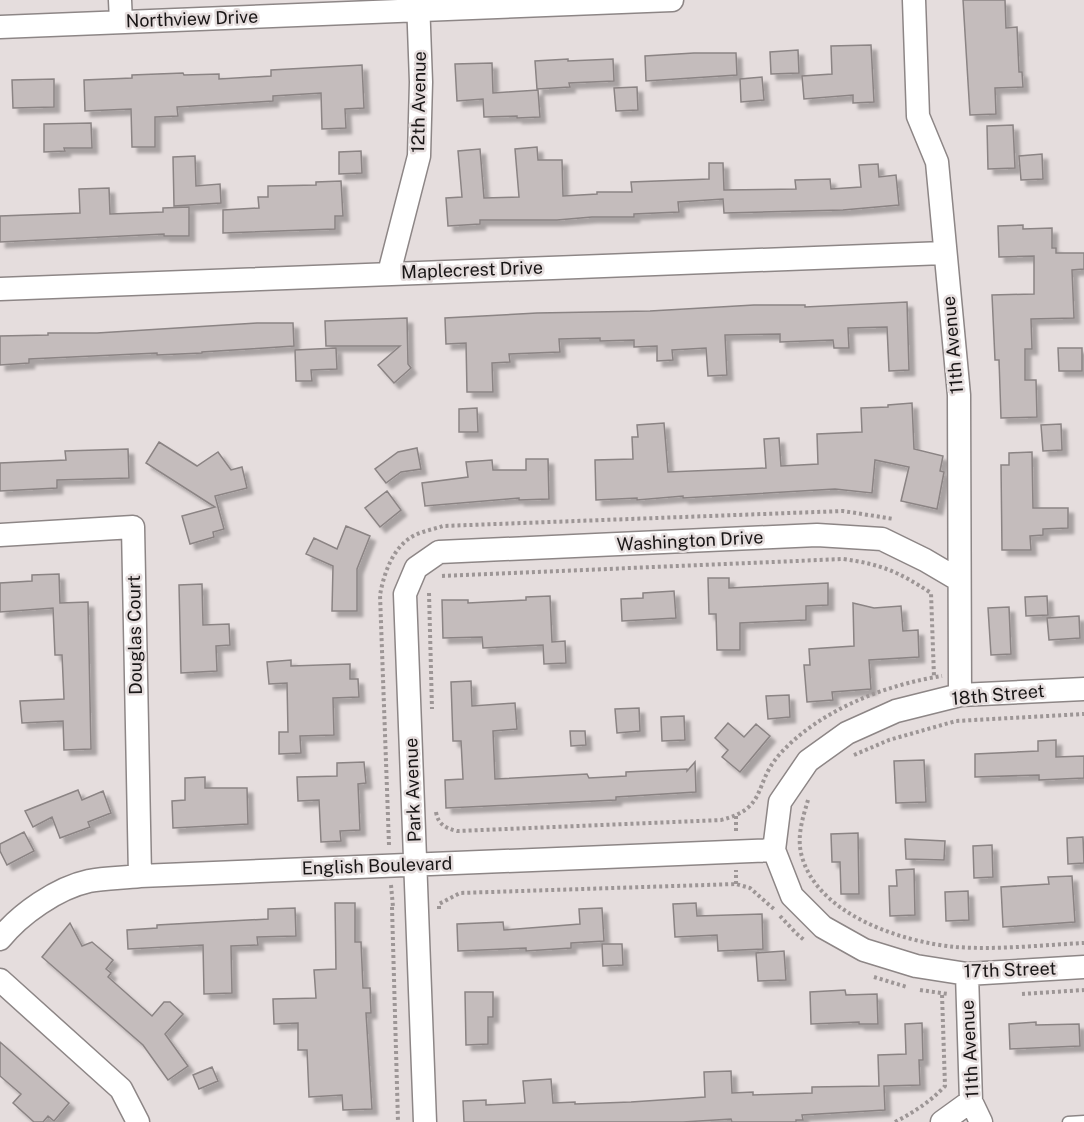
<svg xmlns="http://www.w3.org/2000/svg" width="1084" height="1122" viewBox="0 0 1084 1122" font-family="'Public Sans',sans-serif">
<defs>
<filter id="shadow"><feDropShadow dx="5.5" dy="5.5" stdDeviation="1.5" flood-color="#0004"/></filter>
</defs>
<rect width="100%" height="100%" fill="#e5dddd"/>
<path fill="#c4bcbc" stroke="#8b8484" stroke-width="1.5" filter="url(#shadow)" d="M963,0h42l1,28 11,-1 2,45h3l1,15 -28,1 1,26 -26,1z
M871,45l3,57 -21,1v-8l-49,4 -2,-23 30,-2 -1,-28z
M798,50l1,23 -28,1 -1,-22z
M694,53h42l1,22 -91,6 -1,-25z
M568,59v2l45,-2 1,22 -45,2 1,4 -33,2 -2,-28z
M492,63l1,30 45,-3 2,27 -23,1v-2l-33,1 -1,-18 -26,2 -2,-37z
M362,65l2,43 -19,1 1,19 -24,1 -1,-36 -48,3v5l-96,6 1,9 -23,1v30h-23l-1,-38 -46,2 -1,-31 48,-2v-3l51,-2 1,2 35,-1v5l52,-3v-6z
M762,77l2,23 -23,2 -1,-23z
M54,79v28l-41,1 -1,-28z
M637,87l1,23 -22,1 -2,-23z
M91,123l1,25h-28l1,3 -21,1v-28z
M1013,125l2,43 -27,1 -1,-43z
M537,147l1,13h24l1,36 34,-2v-2h35l-1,-10 78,-3v-16h14l1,27 72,-1 -1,-9 35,-1 1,10 30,-2 -2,-22 19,-1 1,13 17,-2 3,30 -56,5 -119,3 -1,-14 -45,3 1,10 -45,2v3h-42l-35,3h-77v4l-32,2 -2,-28 16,-1 -4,-46 22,-2 4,49 35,-1 -4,-48z
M361,151l1,22 -23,1v-22z
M1042,154l1,25 -22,1 -2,-24z
M195,156l1,30 24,-2 1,19 -47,3 -1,-49z
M341,181l2,35h-8v13l-112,4v-23l36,-2 -1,-11h10v-11l48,-1v-3z
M109,188l1,26 53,-2v-4l26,-1v29h-25v-2l-164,8v-26l80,-3 -1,-24z
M1023,225v4l29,-1v20h4v5h28v16l-12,1 2,48 -43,1 1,30h-7v31h11l1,37 -36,1 -2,-58h-4l-3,-65 42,-1v-38l-35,1 -1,-31z
M907,302l2,68 -20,1 -2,-44 -39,1 1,20h-15l-1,-8 -53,2v-8l-55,1 2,40 -19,1 -2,-28 -34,2 1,10 -16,1v-15l-23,1v-7l-34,1v-3l-41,1 1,13 -51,2 1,8 -18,1 1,29h-26l-1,-49 -20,1 -1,-26 92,-5 113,-2 104,-6h51v2z
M407,318l1,46 3,4 -17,15 -16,-18 22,-19h-74l-1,-25z
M257,323h36l1,23 -92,6v1l-45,2v-2l-128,6v4l-29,2v-29l48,-1v-2h49z
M336,348l1,21 -26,1 1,11h-16l-1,-31z
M1058,348h24v23h-23z
M912,403l2,46 29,7 -3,15 4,1 -7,37 -36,-8 8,-34 -34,-7 -3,33 -37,-4 -152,9v-2l-46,4v-2l-41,2 -1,-40 38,-1 -1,-22h6l-1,-12 27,-2 4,49 98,-4 -2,-29 15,-1 2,28 37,-2 -1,-30 45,-2 -1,-24 27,-1v-2z
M477,408l1,24h-19v-23z
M1061,424l1,26 -19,1 -2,-26z
M159,442l38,24 21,-14 13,18 11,-3 5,21 -32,8 9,33 -11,3 1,5 -24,7 -8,-28 33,-9 -69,-44z
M417,448l4,21 -20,3 -15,11 -11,-14 23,-17z
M128,449l1,29 -72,2v8l-57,3v-28l66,-3 -1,-9z
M1032,452l1,56h35v20l-25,1v6l-13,1 1,14h-29l-1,-85h8v-12z
M526,459h22l1,40 -30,1v-2l-94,8 -3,-23 46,-6 -2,-15 26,-2 1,10h33z
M387,491l14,19 -21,17 -15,-19z
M346,526l24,10 -13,33v42h-25l1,-45 -27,-12 8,-16 23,11z
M59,574l1,29 28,-1 3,147 -27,1 -1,-29 -41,2 -2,-22 44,-2 -2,-44h-7l-2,-47 -53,4v-29l32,-2v-6z
M708,578h21v10l99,-5v22l-22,1v14l-66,3v27h-23l-1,-36h-7z
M202,584l1,41 26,-1 1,21 -14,1 1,25 -36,2 -2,-88z
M674,591l2,27 -54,3 -1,-22 22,-1v-5z
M550,596l2,46 13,-1 1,22 -22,1 -1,-19 -60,3 -1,-11 -39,1 -1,-38h26v3l58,-3v-3z
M1047,596l1,19 -22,1 -1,-19z
M853,603l21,5 27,-2 2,25 15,-1 1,27 -50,3 2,29 -39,3 1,8 -26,2 -3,-37h6l-1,-16 45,-3z
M1009,607l2,47 -20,1 -3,-47z
M1079,616l1,22 -31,2 -2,-22z
M291,660v6l59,-2v15h8l1,18 -26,1 1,37 -34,1 1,17 -22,1v-22h9l-1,-49 -18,1 -2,-22z
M471,681l1,25 43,-3 2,26 -24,2 2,48 92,-5 2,4 37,-2v-4l61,-3v2l8,-9 1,30 -80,5v3l-170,8 -1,-28 18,-1 -2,-38h-8l-2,-59z
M789,695l1,22 -22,2 -2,-23z
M639,708l1,23 -23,2 -2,-24z
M684,716l1,24 -23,1 -1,-24z
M728,723l16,14 12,-13 14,12 -30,36 -18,-15 6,-7 -13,-12z
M570,731h15l1,14 -15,1z
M1056,740v17l28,-1v22l-45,2v-5l-64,2v-23l63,-3v-10z
M924,760l2,42 -30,1 -2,-42z
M364,762l2,21 -8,1 2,46 -20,1 1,10 -20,1 -2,-42 -21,1 -1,-24 40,-1v-13z
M205,777v11h42l1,36 -75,4 -1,-27 13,-1v-22z
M78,790l4,10 21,-9 8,22 -23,9 2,5 -30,11 -8,-21 -19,10 -8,-16z
M24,832l10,19 -27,14 -7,-14v-7z
M858,833l1,61h-18l-1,-32h-8l-1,-28z
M1083,837l1,26 -16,1 -1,-26z
M905,839l40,2 -1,19 -38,-1z
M992,845l1,32 -19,1 -1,-32z
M914,869l1,46 -25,1 -1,-30h8l-1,-16z
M1072,876l3,46 -72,5 -2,-40 48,-3 -1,-7z
M968,891l1,29 -23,1 -1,-29z
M335,903h20v39h6l2,46h7l1,25h-5l6,96 -29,1 -1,-15 -33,2 -2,-47h-9v-27l-24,1 -1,-25 43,-1 -2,-28 22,-1z
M696,903l1,13 65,-2 1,35 -45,2 -1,-16 -42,2 -2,-33z
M295,908l1,28 -39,1 1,8 -27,1 1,47 -28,1 -1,-49 -75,4 -1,-19 30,-2v-3l111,-6v-10z
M602,908l2,33 -33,2v5l-45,3v-3l-68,3 -1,-27 46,-2 1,8 76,-6 -1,-15z
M70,923l12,23 10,-4 21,18 -7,9 5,4 -3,4 44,39 12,-14h6l13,12 -18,20 23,32 -20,14 -25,-35 -101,-88z
M602,944h20l1,21 -20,1z
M784,951l2,29 -28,1 -2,-28z
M845,990l1,5 31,-1 1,30h-19v-2l-48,2 -1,-32z
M465,992h28v25h-5v27l-22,1z
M1036,1022v3l43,-1 1,22 -70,3 -1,-25z
M922,1023l1,37h-4l1,25 -36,1 1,24 -83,5 1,5h-7v2h-64l-1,-3 -48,3h-219l-1,-21 23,-1v5l39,-2 -2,-22 28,-2 2,24 22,-1v2l56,-2 74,-5 -1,-25 27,-1 1,22 21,-1v3l59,-2v-6l67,-1 -1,-31 28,-1 -1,-30z
M0,1042l69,61 -15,18 -6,-5 -5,6h-9l-21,-19 8,-9 -21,-18z
M212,1067l6,14 -19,8 -6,-14z"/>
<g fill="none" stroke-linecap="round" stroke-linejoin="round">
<defs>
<path id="lane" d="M1068,1122l16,-1"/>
<path id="street" d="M120,0l1,22
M914,0l4,116 19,46 22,233 1,300
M0,27l672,-27
M389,273l30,-117 2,-74 -3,-82
M0,289l944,-36
M0,535l133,-8 7,349
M1084,689l-124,6 -64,16 -49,22 -39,28 -28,41 -6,48 18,46 31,31 41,23 52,16 51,8 117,-7
M0,939c20,-25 57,-51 89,-58 16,-3 34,-3 51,-5l634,-26
M967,974l4,127 10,21
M0,980l121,109 17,33
M425,1122l-20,-528 11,-26 23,-16 378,-17 65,4 43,21 34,20
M942,1122l29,-21"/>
</defs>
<use href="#lane" stroke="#8d8686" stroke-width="13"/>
<use href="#street" stroke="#8d8686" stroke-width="25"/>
<path stroke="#9d9696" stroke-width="4" stroke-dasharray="3 3" stroke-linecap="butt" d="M442,576l401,-17c38,5 56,13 88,34l3,84
M429,593l3,116
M854,755l35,-15 67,-19 128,-7
M808,800c-5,17 -11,35 -7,53 14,61 100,89 155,94 43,3 86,-2 128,-4
M436,812c2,12 9,16 21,19l264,-11c47,-12 32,-35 58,-65 39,-44 105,-70 163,-79
M736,816v15
M389,845l-9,-250c4,-22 13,-49 35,-60 9,-4 19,-6 28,-9l400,-15 51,8
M736,884v-14
M391,885l2,22
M392,907l6,215
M439,909v-5l21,-11 276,-9 14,4 25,22
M780,916l16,17 8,7
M874,977l33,10
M920,990l28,4
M1022,994l62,-4
M895,1122c19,-10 35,-20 50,-36l-3,-92"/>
<use href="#lane" stroke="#fff" stroke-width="10"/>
<use href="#street" stroke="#fff" stroke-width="22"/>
</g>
<g text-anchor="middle" stroke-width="5" stroke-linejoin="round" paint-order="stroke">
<g font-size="18" fill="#191616" stroke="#e5dddd">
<text transform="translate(192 19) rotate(-2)" y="6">Northview Drive</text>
<text transform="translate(419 102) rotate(-89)" y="6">12th Avenue</text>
<text transform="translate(472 270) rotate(-2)" y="6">Maplecrest Drive</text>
<text transform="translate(953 345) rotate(-95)" y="6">11th Avenue</text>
<text transform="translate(690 541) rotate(-3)" y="6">Washington Drive</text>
<text transform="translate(135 635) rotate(-91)" y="6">Douglas Court</text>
<text transform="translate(998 695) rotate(-5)" y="6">18th Street</text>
<text transform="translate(413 790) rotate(-92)" y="6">Park Avenue</text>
<text transform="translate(377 866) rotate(-2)" y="6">English Boulevard</text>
<text transform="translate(1010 970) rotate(-2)" y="6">17th Street</text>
<text transform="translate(970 1049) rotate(-93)" y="6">11th Avenue</text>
</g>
</g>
</svg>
